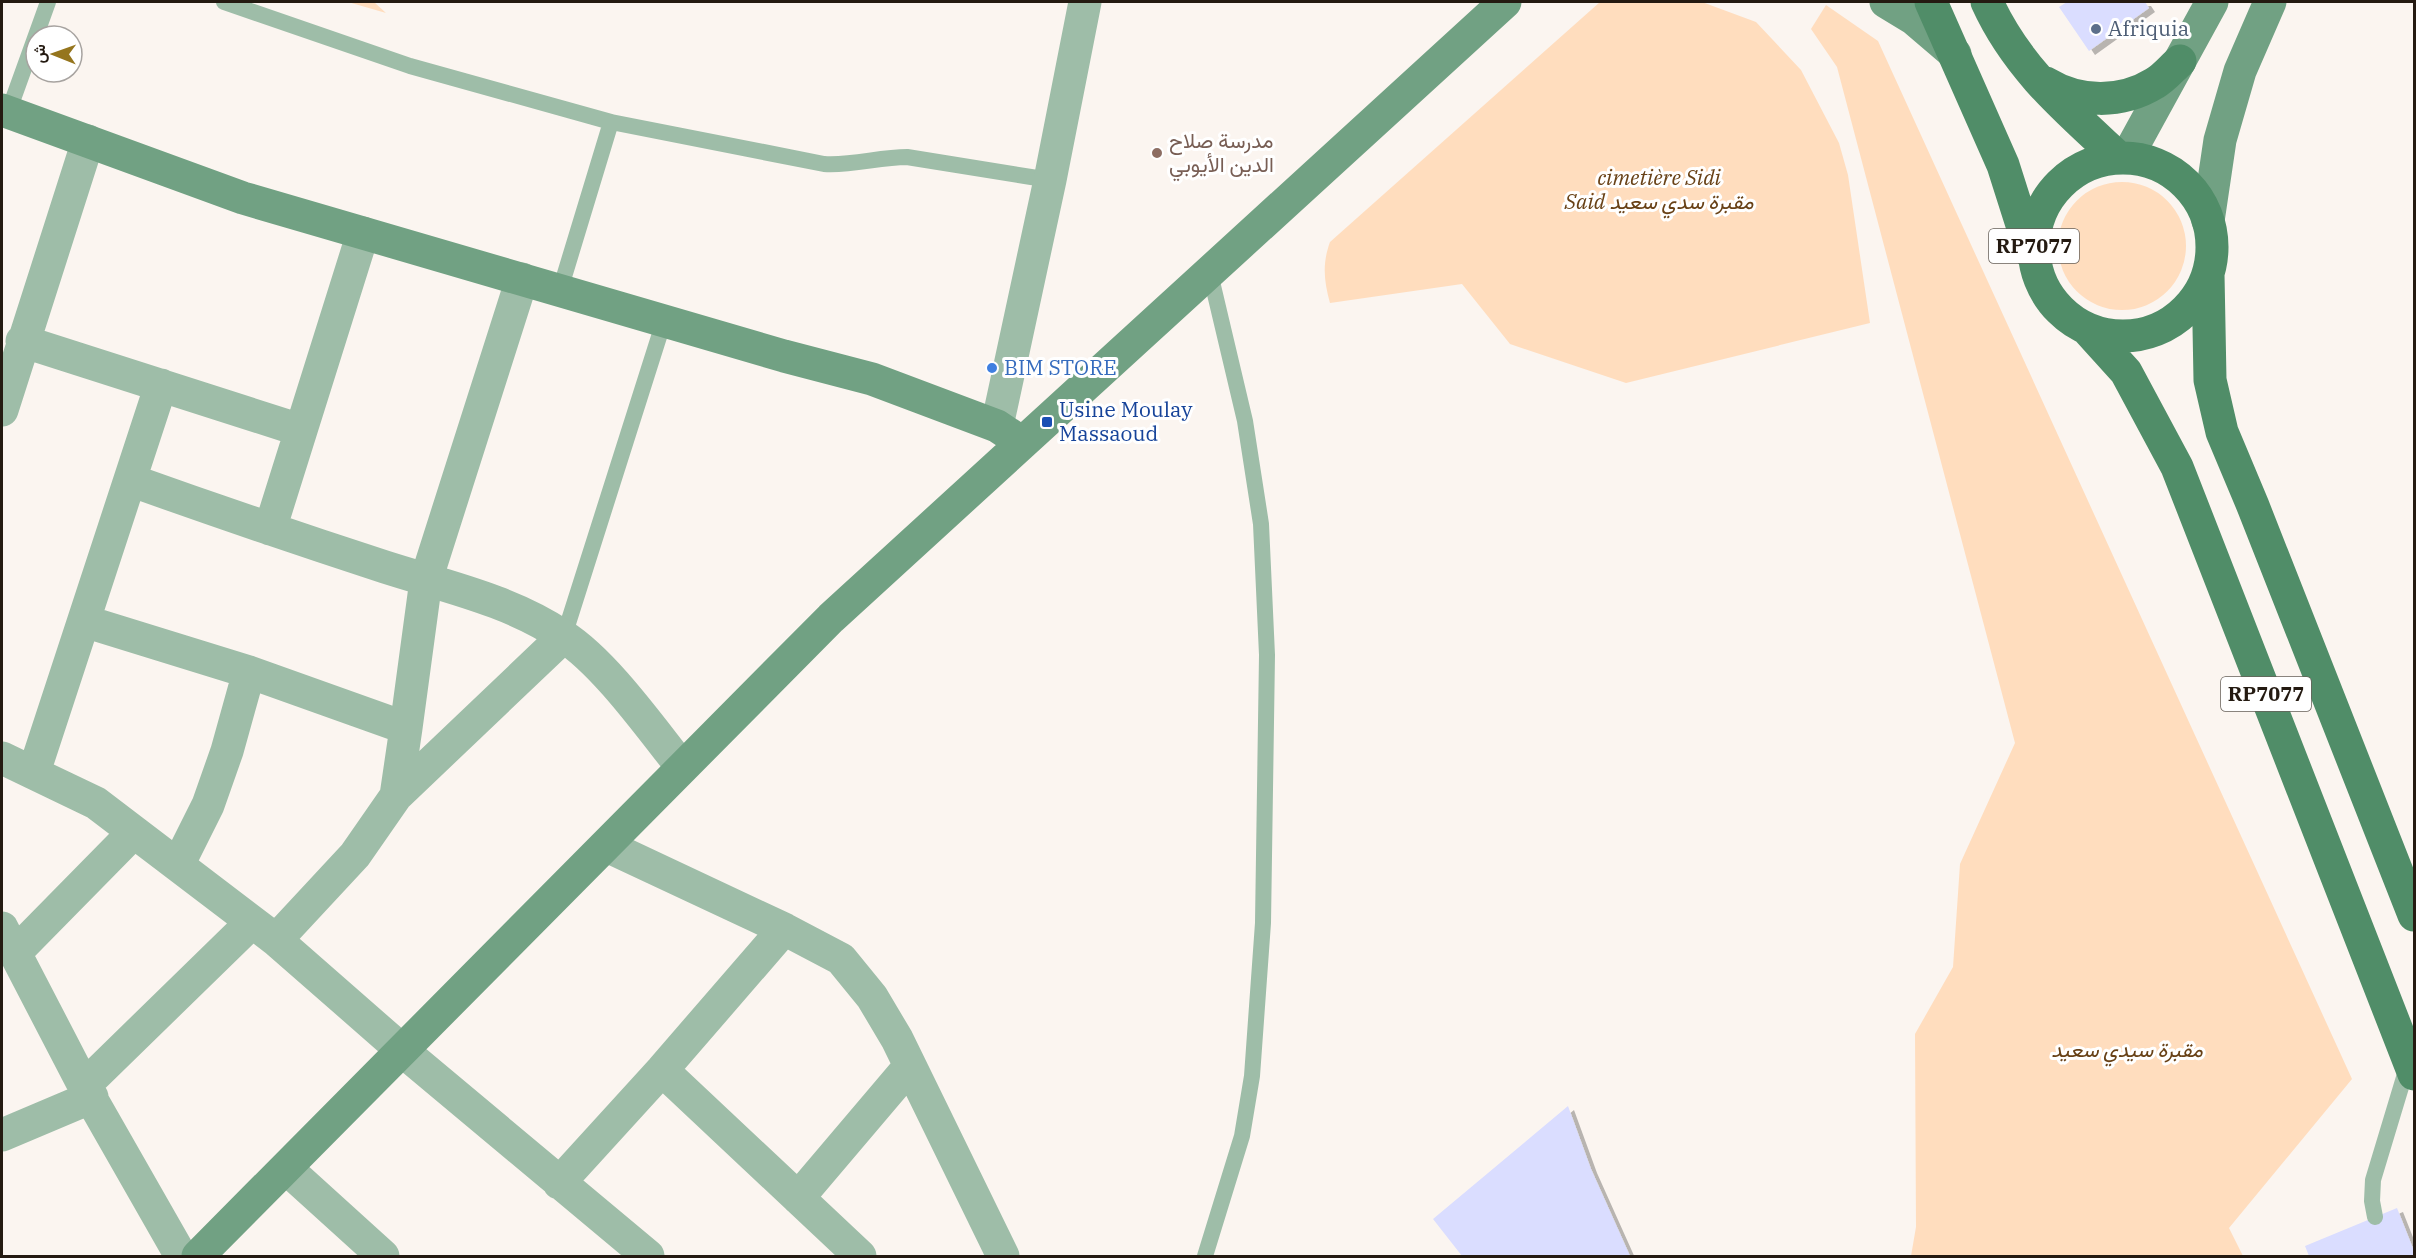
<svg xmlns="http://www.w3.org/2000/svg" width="2416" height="1258" viewBox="0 0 2416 1258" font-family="'IBM Plex Serif',Vazirmatn,serif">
<defs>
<filter id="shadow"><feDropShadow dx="6" dy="4" stdDeviation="0" flood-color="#0004"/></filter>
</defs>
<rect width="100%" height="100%" fill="#fbf5f0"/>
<path fill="#ffddbe" d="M348,2h26l12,11z
M1600,2h102l54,20 45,48 38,73 9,32 22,148 -244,60 -116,-39 -48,-60 -132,19c-6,-22 -8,-39 0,-61z
M1826,5l52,36 474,1038 -123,149 14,28h-332l5,-29 -1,-193 38,-67 7,-103 55,-121 -178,-676 -26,-38z
M2058 246a64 64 0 1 1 128 0a64 64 0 1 1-128 0Z"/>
<path fill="#daddff" filter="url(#shadow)" d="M2067,2h78l4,6 -60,43 -30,-44z
M1568,1106l23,63 39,87h-168l-29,-37z
M2397,1208l17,43v5h-105l-4,-10z"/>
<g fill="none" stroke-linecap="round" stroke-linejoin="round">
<path stroke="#9ebda8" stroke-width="16" d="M224,2l186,64 201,56 213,42c28,2 55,-7 83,-7l143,23
M8,113l40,-111
M560,290l51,-168
M564,636l100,-315
M2375,1217l-3,-16 1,-21 35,-116
M1205,1256l37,-120 10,-60 11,-153 4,-268 -6,-131 -16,-103 -35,-148"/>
<path stroke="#9ebda8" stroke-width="33" d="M22,341l278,89
M2,410l86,-269
M997,426l53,-246 35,-178
M130,480c84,30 169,59 255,87 59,19 125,33 178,69 42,27 87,91 119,131
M270,529l93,-296
M84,621l165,51 157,56 -10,68 -41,59 -79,85
M406,728l20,-148 96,-301
M2,758l94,45 180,137 128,112 244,204
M34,772l127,-387
M396,796l168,-160
M607,846l177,83 57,30 31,38 25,42 106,217
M178,865l30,-60 19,-54 22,-79
M2,928l82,158 97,170
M15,953l119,-121
M662,1070l198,186
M84,1086l168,-164
M2,1135l90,-38
M287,1169l96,87
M559,1183l103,-113 122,-141
M798,1198l112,-132"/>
<path stroke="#71a183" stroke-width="33" d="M1886,2l28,17 41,35
M2,110l241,88 541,158 88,23 125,47 24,16
M2127,157l85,-155
M2208,221l12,-81 20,-69 30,-69
M198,1256l633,-638 674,-616"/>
<path stroke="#508d68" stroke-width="33" d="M1931,2l72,163 28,88
M1987,2c30,66 79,107 132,156
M2046,83c33,20 75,21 109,0 9,-5 17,-15 25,-22
M2034 247a89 89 0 1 1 178 0a89 89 0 1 1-178 0Z
M2208,274l2,106 12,52 31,74 161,409
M2088,330l38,42 51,95 237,607"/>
</g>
<circle fill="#5c6f8a" stroke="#fff" stroke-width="2" cx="2096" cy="29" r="6"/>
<circle fill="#8d6e63" stroke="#fff" stroke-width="2" cx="1157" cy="153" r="6"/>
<circle fill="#3f7fe0" stroke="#fff" stroke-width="2" cx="992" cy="368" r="6"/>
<rect fill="#1a4fb4" stroke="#fff" stroke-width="2" x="1041" y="416" width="12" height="12" rx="3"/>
<g text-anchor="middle" stroke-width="6" stroke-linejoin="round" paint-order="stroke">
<g fill="#fff" stroke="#665f58" stroke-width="1.5">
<rect x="1989" y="229" width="90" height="34" rx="4.5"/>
<rect x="2221" y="677" width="90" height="34" rx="4.5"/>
</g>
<g font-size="20" font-weight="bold" fill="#241a11">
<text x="2034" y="253">RP7077</text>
<text x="2266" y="701">RP7077</text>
</g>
<g font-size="21" fill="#4e5e75" stroke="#fff" text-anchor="start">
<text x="2108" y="36">Afriquia</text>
</g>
<g font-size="21" fill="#785e54" stroke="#fff" text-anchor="start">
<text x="1169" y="148">مدرسة صلاح<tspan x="1169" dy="24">الدين الأيوبي</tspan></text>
</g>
<g font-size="21" font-style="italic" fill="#684116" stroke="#fff">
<text x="1659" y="185">cimetière Sidi<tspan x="1659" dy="24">Said مقبرة سدي سعيد</tspan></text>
<text x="2127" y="1057">مقبرة سيدي سعيد</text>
</g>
<g font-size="21" fill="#366cbe" stroke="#fff" text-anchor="start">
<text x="1004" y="375">BIM STORE</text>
</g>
<g font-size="21" fill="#164399" stroke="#fff" text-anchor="start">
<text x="1059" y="417">Usine Moulay<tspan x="1059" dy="24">Massaoud</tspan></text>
</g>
</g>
<rect width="2416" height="1258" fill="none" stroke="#241a11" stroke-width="6"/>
<g transform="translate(54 54) rotate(271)"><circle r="28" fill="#ffffff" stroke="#a7a3a0" stroke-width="1.5"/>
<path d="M0-4.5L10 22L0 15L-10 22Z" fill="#95751d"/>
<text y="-9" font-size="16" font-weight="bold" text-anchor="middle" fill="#241a11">ش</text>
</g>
</svg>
